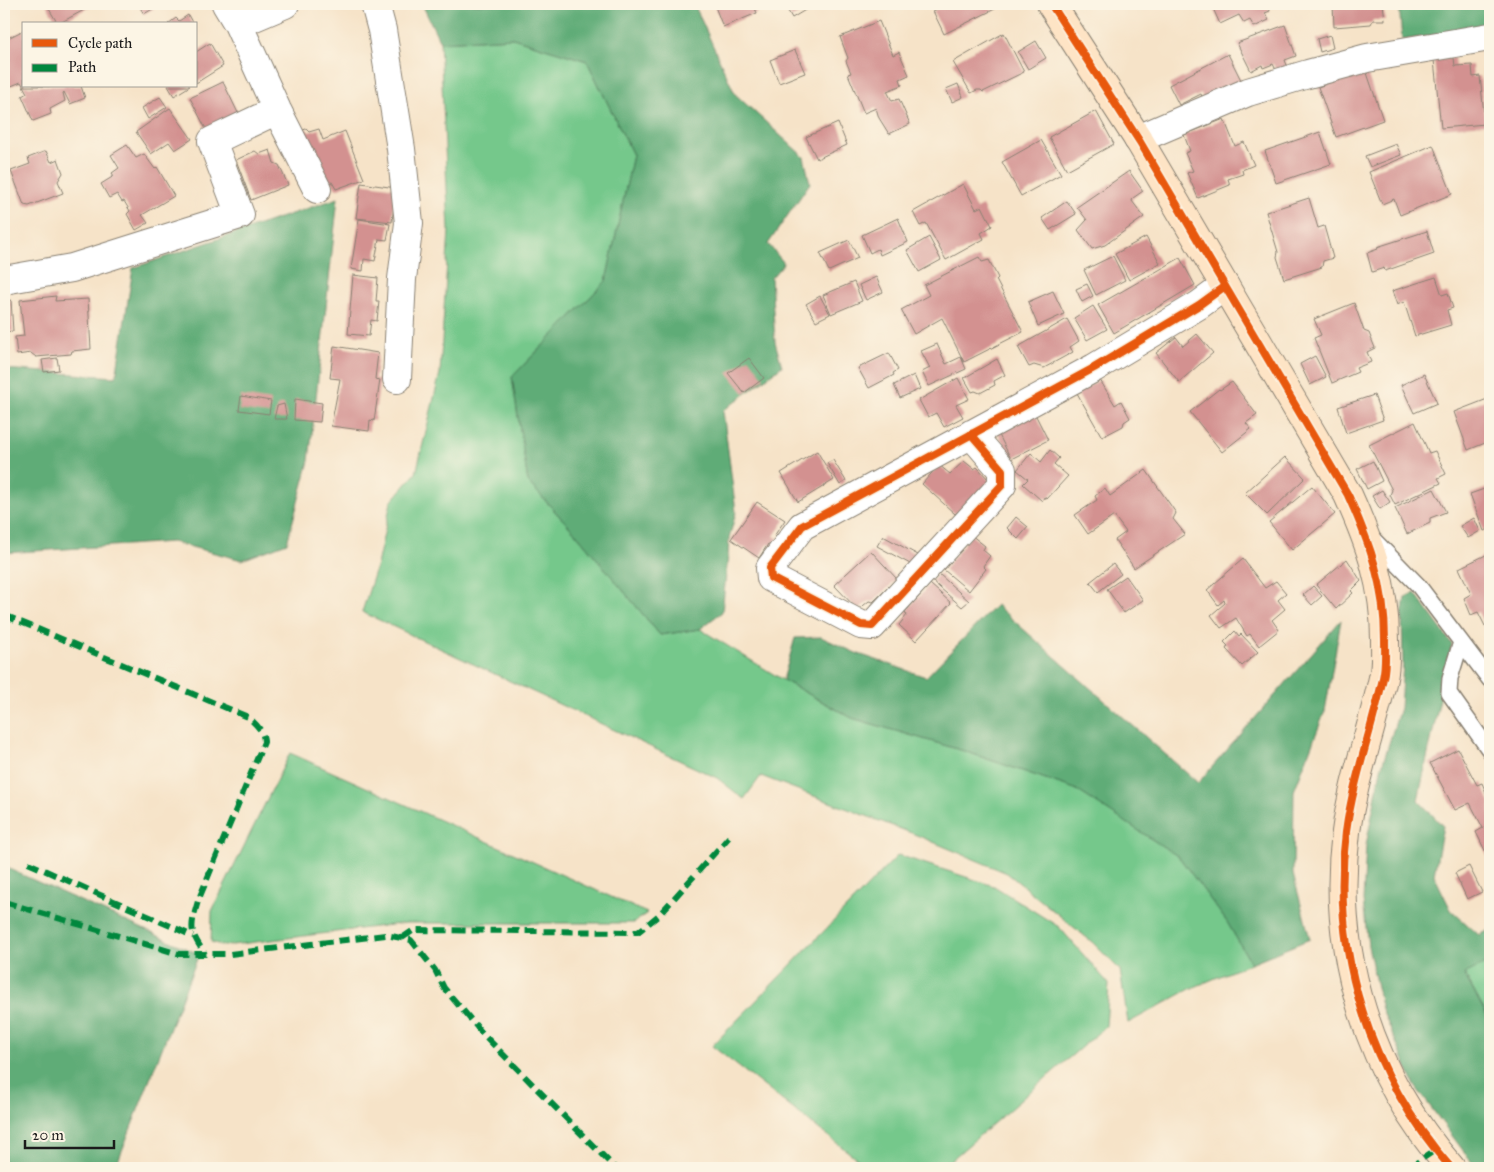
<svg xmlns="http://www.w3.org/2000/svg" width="1494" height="1172" viewBox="0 0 1494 1172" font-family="'IM FELL Great Primer',serif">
<rect width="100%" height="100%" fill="#fcf5e5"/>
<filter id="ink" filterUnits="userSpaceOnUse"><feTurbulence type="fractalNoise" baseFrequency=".02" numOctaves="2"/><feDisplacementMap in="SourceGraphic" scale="10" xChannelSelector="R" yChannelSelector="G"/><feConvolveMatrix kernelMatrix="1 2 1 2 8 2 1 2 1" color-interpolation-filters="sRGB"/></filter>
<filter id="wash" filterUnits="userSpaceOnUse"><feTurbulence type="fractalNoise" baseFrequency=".0096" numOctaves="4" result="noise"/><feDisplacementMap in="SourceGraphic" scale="20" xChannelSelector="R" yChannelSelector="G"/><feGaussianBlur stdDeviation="1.12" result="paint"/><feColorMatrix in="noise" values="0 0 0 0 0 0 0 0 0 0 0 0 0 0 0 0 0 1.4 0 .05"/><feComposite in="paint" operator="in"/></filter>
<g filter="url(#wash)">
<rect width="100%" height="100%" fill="#f6e3c8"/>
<path fill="#74c88b" stroke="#487254" d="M513,38l74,23 46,94 -27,126 -94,96 16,105 50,54 82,99 40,-6 83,51 69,38 112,33 111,38 104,68 48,65 24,41 -59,25 -64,35 -8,-53 -28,-28 -85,-69 -93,-39 -153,-58 -17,23 -27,-21 -355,-166 15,-47 14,-63 25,-29 24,-100 9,-143 -9,-188z
M290,753l357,160 -13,10h-227l-183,23 -13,-4 1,-31z
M898,855l96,31 65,41 50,57 -3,42 -164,142h-73l-157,-122z
M1490,962v59l-26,-48z"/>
<path fill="#5fac77" stroke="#3e644a" d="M422,4h272l41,90 69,63 6,26 -42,61 16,19 -13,15 4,64 7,24 -59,45 13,101 -7,27 -1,18 -6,55 -22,17 -40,6 -82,-99 -50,-54 -16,-105 94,-96 27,-126 -46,-94 -74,-23 -73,4z
M1399,4h91v23l-88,13z
M338,198l-29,263 -22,82 -45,17 -70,-18 -168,11v-184l112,8 17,-109z
M1415,593l37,51 -34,156 25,26 -9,49 17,35 28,25 11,-5v32l-26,12 26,47v147h-14l-61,-82 -33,-76 -14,-64 -5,-45 3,-56 15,-76 19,-61 3,-44 -1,-49 3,-17z
M996,605l202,178 143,-163 -16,91 -31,80 -1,83 17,65 -59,24 -24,-41 -48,-65 -104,-68 -111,-38 -112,-33 -69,-38 12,-42 26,-1 35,16 70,24z
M4,857l5,12 190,85 -81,207 7,7h-121z"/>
<g id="blocks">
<path fill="#d39190" d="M46,4h49l-37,20z
M138,4h23l-17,10z
M714,4h39l4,9 -34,14z
M784,4h27l1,2 -20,12z
M947,4h58l-61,30 -11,-23z
M1211,4h57l2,7 -5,2 4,7 -15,7 -4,-7 -6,3 -5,-8 -19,9z
M1333,4h50l2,16h-12l-2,4 -37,3z
M188,15l5,9h-25l8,-6 3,3z
M879,21l14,34 6,-3 10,23 -9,4 2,6 -15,6 5,10 7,-2 11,25 -21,10 -10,-16 -3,-10 -12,5 -16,-39 3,-1 -5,-12 2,-3 -8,-21z
M1285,25l11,31 -11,4 3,8 -11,4 -4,-8 -10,4 -1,-3 -11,6 -14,-28z
M24,30v56h57l4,12 -15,6 -6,-12 -1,1 2,8 -15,8 1,5 -18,7 -11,-25 5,-3 -6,-11 -17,7v-26l5,-2 -5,-10v-11z
M1004,33l20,39 -41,20 -2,-2h-4l-6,3 -18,-31z
M1330,35l3,13 -13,4 -3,-13z
M1036,41l10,17 -18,11 -10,-17z
M210,43l13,23 -27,17v-31z
M795,50l10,23 -26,10 -9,-23z
M1228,54l13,26 -38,19 -2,-5 -22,11 -10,-20z
M1454,58l1,8 17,-1 1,12 7,-1 5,48 -44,4 -7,-68z
M1366,70l17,50 -47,17 -18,-50z
M223,82l15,31 -32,16 -16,-31z
M958,84l5,13 -11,5 -6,-13z
M168,86h22l-16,10z
M160,97l7,10 -19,12 -6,-11z
M170,108l22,31 -17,11 -6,-8 -18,12 -15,-22z
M1096,111l18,33 -47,26 -18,-33z
M1224,119l11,27 9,-4 10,23 -12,5 1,4 -15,5 2,6 -32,13 -11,-25 6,-2 -8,-18 5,-2 -6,-16z
M838,123l9,22 -30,14 -11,-22z
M306,129l3,3 10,-3 4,11 22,-9 19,48 -28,10 -4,-7 -5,1 -27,-52z
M1320,132l11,32 -55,19 -11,-32z
M1041,140l20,34 -40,22 -19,-34z
M1396,144l5,11 -31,12 -5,-11z
M127,145l9,13 8,-4 11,15 2,-2 17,29 -32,19 6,8 -12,7 -9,-16 3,-3 -6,-10 -2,1 -5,-8 -8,4 -8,-14 13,-8 -2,-3 7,-5 -8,-13z
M1433,145l19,49 -52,21 -6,-16 -12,5 -13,-32z
M270,150l4,13 5,2 9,20 -37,15 -15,-40 19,-9 4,3z
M46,151l5,11 7,-3 5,14 -5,8 5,12 -34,13 -5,-1 -13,-34 19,-7 -2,-6z
M1129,171l14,20 -10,7 -1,3 12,16 -39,28 -13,4 -14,-19 9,-10 -10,-13z
M361,183l35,5 -4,34 -36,-4z
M963,184l13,25 6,-3 10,20 -11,7 3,6 -38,21 -20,-37 -6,3 -7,-14z
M1309,198l9,30 6,-2 9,32 -10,3 -1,6 -38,12 -7,-22 1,-5 -12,-40z
M1067,201l9,13 -26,16 -8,-12z
M898,218l10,24 -28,13 -2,-6 -8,4 -8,-18z
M359,219l31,5 -3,16 -8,-1 -4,22 -11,-2 -1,12 -12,-2z
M1427,231l7,23 -49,17 -1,-3 -12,4 -5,-19 11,-4 -1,-2z
M929,237l12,23 -22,12 -12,-22z
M1146,237l14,26 -31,17 -14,-26z
M849,240l9,18 -29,13 -9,-18z
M1113,256l12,24 -29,15 -12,-25z
M979,257l3,5 7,-2 9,18 -2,2 27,52 -59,30 -22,-44 -28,16 -13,-24 28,-15 -5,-10z
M1180,258l15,27 -81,48 -16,-28z
M353,275l25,3 -2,23h3l-2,20 -6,-1 -2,16 -21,-2z
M876,277l7,15 -17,8 -7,-15z
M1436,277l6,18 6,-2 5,15 -6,2 4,15 -36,11 -11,-34 -7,3 -5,-14z
M854,282l8,19 -31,13 -8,-19z
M1087,284l6,12 -11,6 -6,-13z
M1053,291l11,23 -26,12 -10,-24z
M56,296l-1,5 33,-2 3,50 -19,2 -1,3 -35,3 -5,-4 -14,2 -2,-18 9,-1 -4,-36z
M820,296l10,18 -14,7 -10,-17z
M11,300l2,31 -9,1v-30z
M1354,303l10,28 5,2 6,15 -8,4 4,10 -15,6 2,4 -26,11 -18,-45 7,-3 -7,-16z
M1093,306l14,23 -20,11 -13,-22z
M1067,319l12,22 -9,6 3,5 -29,16 -10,-3 -5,2 -11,-20z
M1197,334l16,19 -34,29 -23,-29 20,-16 7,9z
M937,344l9,20 15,-7 5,12 -37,17 -7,-14 8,-4 -9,-17z
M334,346l44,7 -3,26 5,1 -6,41 -4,-1 -1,11 -38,-5 9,-47 -10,-1z
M889,353l9,17 -5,3 1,2 -25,13 -11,-20z
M1315,356l11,21 -16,8 -10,-21z
M57,358l2,12 -15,2 -2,-12z
M749,358l15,20 -20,15 -16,-20z
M997,359l8,16 -11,6 1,4 -15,8 -5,-2 -3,1 -8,-14z
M1424,374l13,29 -23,10 -13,-28z
M914,375l6,14 -20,9 -6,-13z
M958,378l11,21 -13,6 7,12 -19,10 -8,-14 -8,4 -9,-17z
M1100,380l15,25 6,-4 9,17 -6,4 -1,4 -21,11 -25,-44z
M1232,382l25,33 -11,8 5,6 -29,23 -32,-40 29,-23 1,1z
M1374,395l9,25 -37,13 -8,-26z
M241,396l30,5 -2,13 -30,-4z
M1490,398v43l-22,9 -14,-38z
M295,399l27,4 -2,19 -26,-2z
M284,404l3,15h-13l3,-13z
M1035,414l13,26 -37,19 -13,-26z
M1415,422l14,31 6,-2 11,23 -8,4 3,5 -46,22 -5,-10 2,-5 -23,-45z
M1050,450l9,8 -5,6 14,12 -21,23 -3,-2 -2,4 -19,-17 5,-5 -11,-9 14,-17 10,9z
M817,451l17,29 -36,22 -17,-29z
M1285,457l20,21 -38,37 -22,-22z
M833,460l13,21 -6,4 -13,-22z
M964,461l10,8 3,-2 13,14 -24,27 -3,-1 -8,7 -33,-30 17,-19 11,9z
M1373,461l9,20 -15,8 -10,-20z
M1146,470l30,43 -3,6 12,15 -51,34 -19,-28 11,-8 -12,-16 -26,18 -13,-19 22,-15 -2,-4 10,-8 5,8z
M1312,486l23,28 -43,36 -23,-28z
M1490,487v42l-6,2 -14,-37z
M1434,489l12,23 -16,6v5l-23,11 -12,-26z
M1382,490l8,12 -10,7 -8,-13z
M757,502l28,18 -11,16 4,2 -5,8 -5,-2 -9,14 -28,-19z
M1016,517l12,10 -10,12 -11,-11z
M1474,518l6,13 -12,7 -8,-12z
M971,535l14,11 -2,4 7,6 -7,10 3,3 -17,22 -25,-21z
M883,536l35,19 -6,10 -35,-19z
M871,551l26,28 -24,23 -4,-1 -11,9 -24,-25z
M1490,553v71l-5,2 -7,-14 -7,3 -7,-17 7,-4 -12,-26z
M1243,559l22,29 11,-7 10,12 -8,7 7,9 -13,11 7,10 -20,16 -9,-12 -3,2 -11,-18 -15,10 -10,-13 14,-12 -1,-3 -6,5 -11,-15z
M1347,559l14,22 -10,10 2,2 -17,16 -20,-24z
M1113,564l8,10 -23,18 -8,-10z
M939,574l30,27 -7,6 -30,-26z
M1126,576l17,24 -19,13 -17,-24z
M930,584l21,19 -35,38 -17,-16 8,-10 -2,-3z
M1313,586l9,10 -10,9 -9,-10z
M1235,631l4,5 2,-2 17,18 -16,14 -16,-17 2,-3 -4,-4z
M1458,749l19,36 5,-2 8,19v59l-14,-29 7,-4 -13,-25 -15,7 -25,-47z
M1469,866l13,26 -15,7 -12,-26z"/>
</g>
</g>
<g filter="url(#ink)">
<use href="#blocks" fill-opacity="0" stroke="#898072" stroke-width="1"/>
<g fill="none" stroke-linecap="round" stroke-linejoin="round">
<defs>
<path id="lane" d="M1371,537l47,48 72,95
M1461,642l-11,36 -1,15 41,58"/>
<path id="street" d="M226,4l12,20 39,86 40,79
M375,4l7,26 19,119 8,74 -7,56 -5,100
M238,24l47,-20
M1138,139l110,-47 60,-18 59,-16 123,-21
M4,280l68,-12 168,-53 -28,-74 65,-31
M971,434l31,36v15l-130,141 -11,-1 -90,-47 -1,-10 32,-42 292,-158 105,-63 26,-19"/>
<path id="secondary" d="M1051,4l89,138 208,353c22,49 37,90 37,145 0,12 1,26 -2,38 -11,51 -30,102 -37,154 -16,121 25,245 105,336"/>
</defs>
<use href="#lane" stroke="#898072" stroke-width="18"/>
<use href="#street" stroke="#898072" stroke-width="30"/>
<use href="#secondary" stroke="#898072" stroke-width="30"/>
<use href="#lane" stroke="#fff" stroke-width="15"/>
<use href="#street" stroke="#fff" stroke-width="28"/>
<use href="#secondary" stroke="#fee4c5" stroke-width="28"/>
<path stroke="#00873e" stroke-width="6" stroke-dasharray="12 6" stroke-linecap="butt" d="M4,615l244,102c8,7 16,14 16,25l-66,159c-8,28 -9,29 7,53
M28,863l165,73
M4,902l175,52h51l156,-19 25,5 24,30 9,18 39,46 132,134
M402,938l12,-8 224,2 21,-17 70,-78
M1409,1168l26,-18"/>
<defs>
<path id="cycleway" d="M1051,4l89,138 208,353c22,49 37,90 37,145 0,12 1,26 -2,38 -11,51 -30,102 -37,154 -16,121 25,245 105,336
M971,434l31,36v15l-130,141 -11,-1 -90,-47 -1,-10 32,-42 292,-158 105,-63 26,-19"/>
</defs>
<use href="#cycleway" stroke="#fcf5e5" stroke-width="11"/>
<use href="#cycleway" stroke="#e8590c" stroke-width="8"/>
</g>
</g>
<rect width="1494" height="1172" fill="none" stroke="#fcf5e5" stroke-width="20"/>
<rect x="22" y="22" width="175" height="65" fill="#fcf5e5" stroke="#a29e95"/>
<rect x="32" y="39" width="25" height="8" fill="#e8590c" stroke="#a29e95"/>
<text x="68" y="48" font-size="15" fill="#1c1c1c">Cycle path</text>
<rect x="32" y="64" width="25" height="8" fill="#00873e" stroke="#a29e95"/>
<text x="68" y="72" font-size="15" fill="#1c1c1c">Path</text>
<path d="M25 1140v8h89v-8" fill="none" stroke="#1c1c1c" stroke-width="2.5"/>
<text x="32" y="1140" font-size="15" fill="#1c1c1c" stroke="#fcf5e5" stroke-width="4" paint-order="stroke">20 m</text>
</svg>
